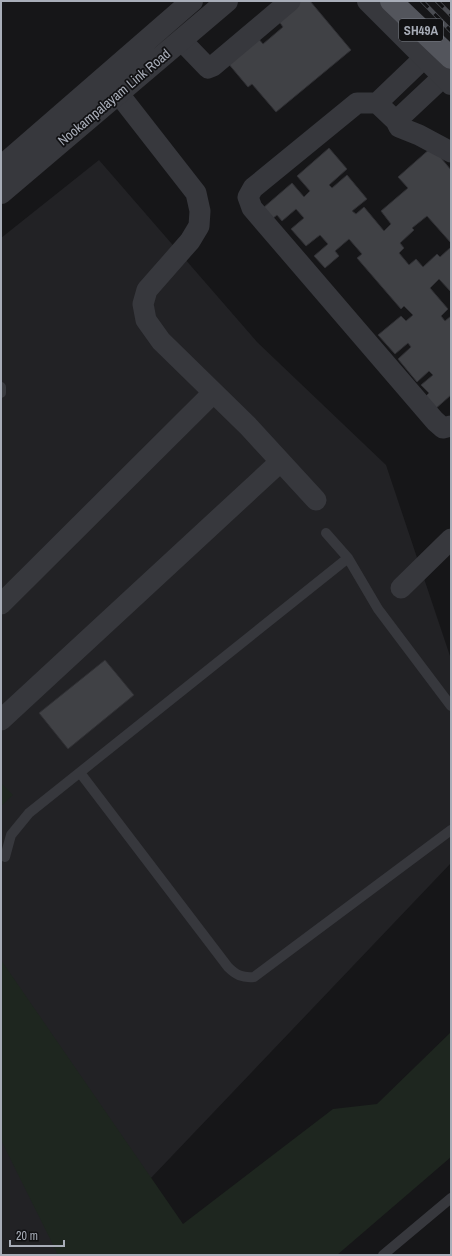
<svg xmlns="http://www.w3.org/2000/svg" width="452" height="1256" viewBox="0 0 452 1256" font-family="'Archivo Narrow',sans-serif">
<rect width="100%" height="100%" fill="#161618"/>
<path fill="#222225" d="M99,160l158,182 129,123 65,194v204l-361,379 -22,13h-67v-1017z"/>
<path fill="#1e261f" d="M1,783l12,12 -12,11z
M1,960l182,264 150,-115 44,-5 74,-72v125l-114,98h-279l-57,-115z"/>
<path fill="#404145" stroke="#303034" d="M301,1h9l41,49 -75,62 -24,-28 -4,3 -21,-25 30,-25 6,7 20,-17 -5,-7z
M432,147l19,23v73l-24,-27 -15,12 2,2 -14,13 4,5 -5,5 10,12 7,-6 7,8 14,-13 3,3 11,-10v45l-12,-13 -9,9 18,21 -7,7 4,5 6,-5v79l-17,15 -10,-12 5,-5 -8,-8 12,-10 -4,-4 -12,11 -19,-23 13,-12 -3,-4 -13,11 -17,-19 23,-19 5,5 7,-6 -9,-9 -3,3 -44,-51 5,-4 -13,-15 -14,12 4,5 -14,12 -11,-12 14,-12 -8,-9 -14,11 -15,-17 13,-11 -8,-9 -14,12 -5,-6 -5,4 -9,-11 29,-25 12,14 6,-6 -13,-15 32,-28 18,21 -18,16 3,3 15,-13 20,24 -15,12 4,3 8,-7 20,24 7,-7 -10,-13 27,-23 -10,-11z
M105,660l29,35 -66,54 -29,-36z"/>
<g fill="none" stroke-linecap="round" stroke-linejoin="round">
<path stroke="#37383d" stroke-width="10" d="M1,387v6
M326,533l22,25 30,51 73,97
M81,774l147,193c8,8 14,11 26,10l197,-147
M5,857l6,-22 18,-22 319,-255
M383,1255l68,-57"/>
<path stroke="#37383d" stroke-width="21" d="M181,40l27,28 5,-2 77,-65
M118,93l78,100 4,18 -1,15 -9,15 -43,49 -4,14 3,16 15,21 87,85 68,74
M377,103l48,-46
M396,121l48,-45
M451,152l-32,-17 -20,-8 -3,-6 -19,-18h-20l-104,85 -5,9 4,11 183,213 8,7 8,-2
M401,588l50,-49
M1,604l212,-211
M1,720l279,-258"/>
<path stroke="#37383d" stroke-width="22" d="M368,1l83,83
M1,167l191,-166
M1,193l226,-192"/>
<path stroke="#53555c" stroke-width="22" d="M391,1l60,57"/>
<defs>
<path id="rail" d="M422,1l29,30
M437,1l14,14"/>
</defs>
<use href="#rail" stroke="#4a4c52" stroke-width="4.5"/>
<use href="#rail" stroke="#111113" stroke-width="3" stroke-dasharray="9" stroke-linecap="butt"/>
</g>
<g text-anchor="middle" stroke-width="3.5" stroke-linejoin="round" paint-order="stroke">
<rect fill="#111113" stroke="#7b7e86" stroke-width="1" x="399" y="19" width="44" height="22" rx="3"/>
<g font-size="13" font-weight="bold" fill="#a8adb8">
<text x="421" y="35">SH49A</text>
</g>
<g font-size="14" fill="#a8adb8" stroke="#111113">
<text transform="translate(114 97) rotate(-40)" y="5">Nookampalayam Link Road</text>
</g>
</g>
<rect width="452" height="1256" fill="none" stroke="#a8adb8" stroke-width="4"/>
<path d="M10 1240v6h54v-6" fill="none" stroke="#a8adb8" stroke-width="2"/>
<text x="16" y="1240" font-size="12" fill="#a8adb8" stroke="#111113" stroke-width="3" paint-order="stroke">20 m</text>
</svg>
